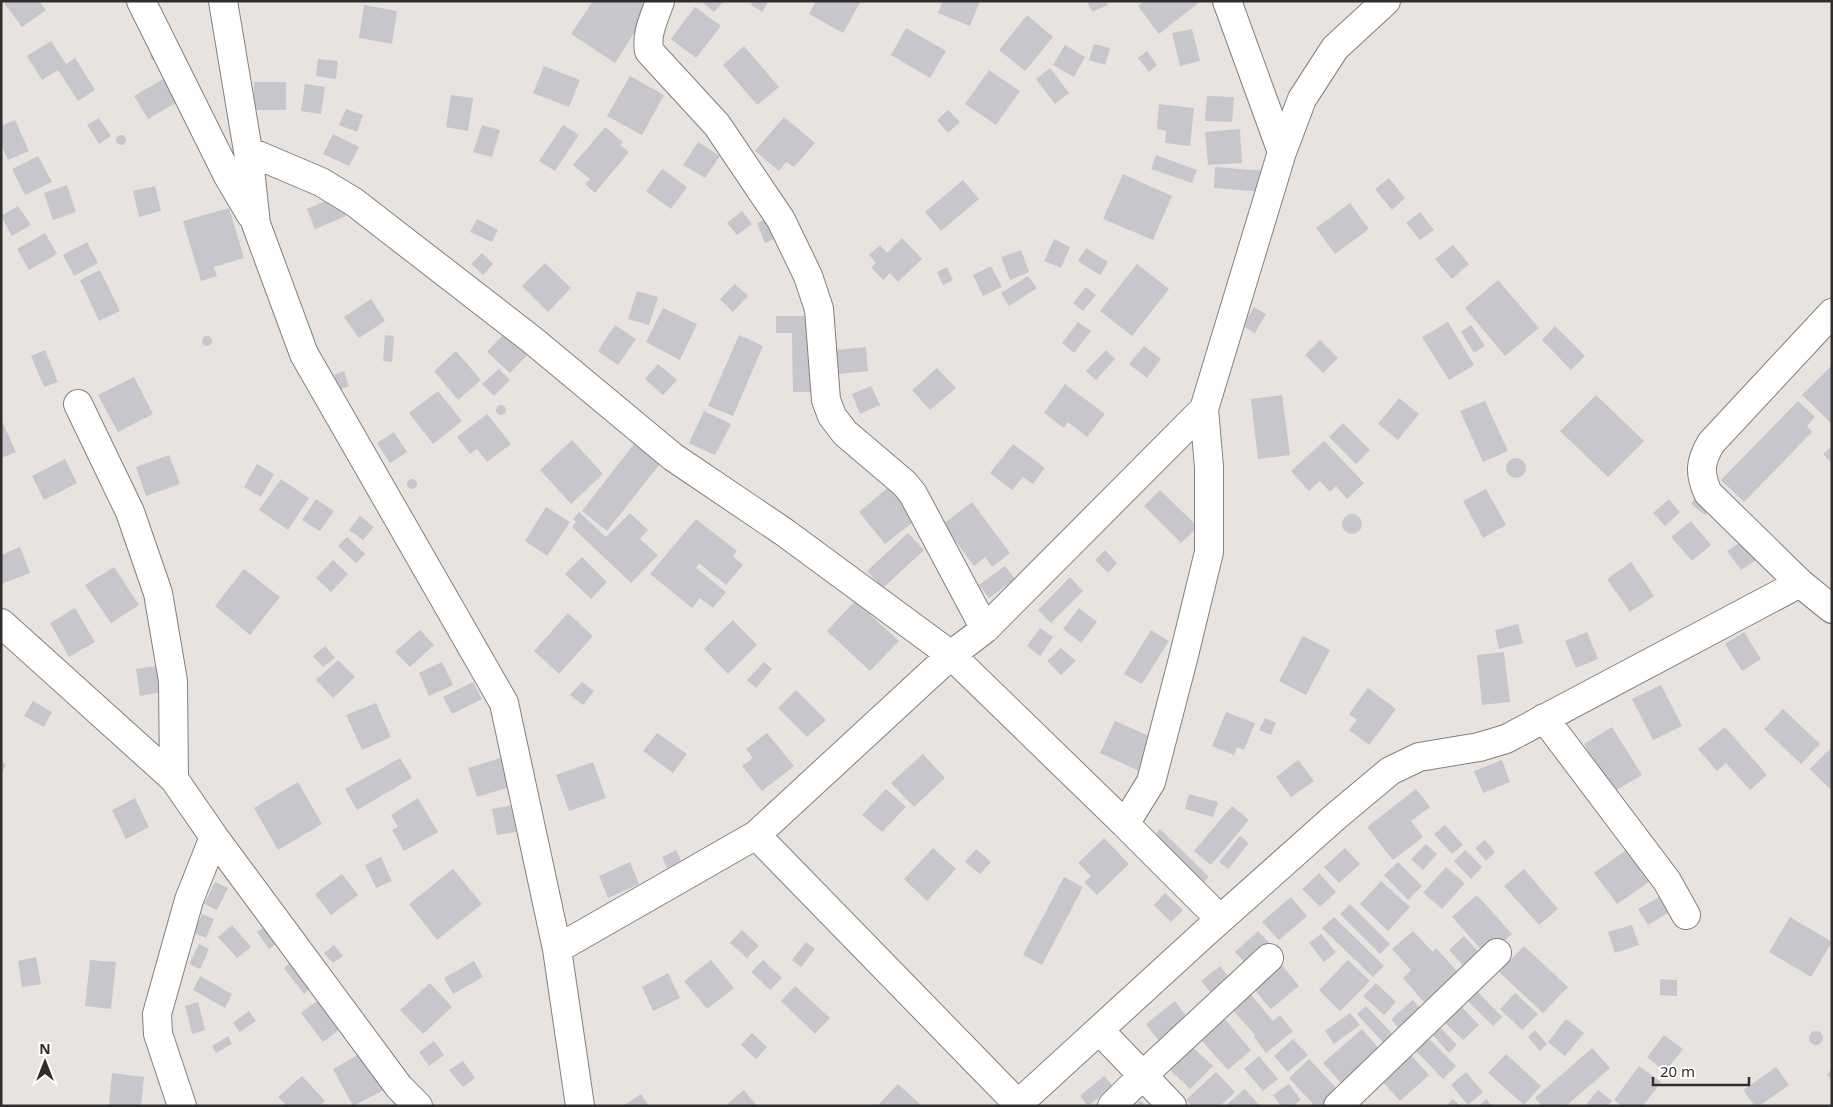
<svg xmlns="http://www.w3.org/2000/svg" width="1833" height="1107" viewBox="0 0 1833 1107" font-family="'Noto Sans',sans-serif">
<rect width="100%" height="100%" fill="#e8e3df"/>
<path fill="#c7c6cc" d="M6,1h33l7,9 -24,17 -18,-24z
M593,1h46l11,7 -35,55 -44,-29z
M701,1h23l-10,11z
M753,1h16l-7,11 -11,-7z
M816,1h45l-18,32 -34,-19z
M943,1h37l-10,25 -32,-13z
M1087,1h19l2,4 -16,7z
M1144,1h57l-42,33 -21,-28z
M364,5l33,6 -5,33 -33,-6z
M695,7l26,19 -25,32 -25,-19z
M1027,15l26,22 -28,34 -26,-21z
M906,28l40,23 -16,27 -39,-23z
M1192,29l8,32 -20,5 -8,-33z
M51,41l15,23 9,-6 20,32 -17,11 -20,-31 -16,10 -15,-24z
M1094,44l16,4 -5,17 -16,-5z
M1065,45l20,12 -11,20 -21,-12z
M744,46l35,41 -22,18 -34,-40z
M1147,51l10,14 -8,7 -11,-14z
M152,52l4,9 -4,-1 -2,-3z
M318,59l20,2 -2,18 -20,-3z
M544,66l36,14 -11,27 -36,-14z
M1050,68l19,25 -14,11 -19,-25z
M989,70l31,21 -24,34 -31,-21z
M630,76l34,19 -22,40 -35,-19z
M165,78l14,23 -31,18 -14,-23z
M254,82h32v28h-32z
M305,84l20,3 -4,27 -20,-3z
M451,95l22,3 -5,33 -22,-4z
M1207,96l27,1 -2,25 -27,-1z
M1159,104l35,4 -4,38 -25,-3 1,-12 -9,-2z
M346,109l17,6 -6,17 -18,-7z
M948,110l12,12 -12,11 -11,-13z
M784,117l31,26 -21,24 -8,-5 -7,9 -24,-20z
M99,118l12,18 -12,8 -12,-19z
M15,120l14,31 -21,9 -7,-16v-18z
M482,125l18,5 -8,27 -19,-5z
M563,125l16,10 -24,36 -16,-10z
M605,127l18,15 -3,3 9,7 -34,41 -10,-9 5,-5 -17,-14z
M1240,129l2,34 -34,2 -3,-33z
M333,134l26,13 -10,19 -26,-12z
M116 140a5 5 0 1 1 10 0a5 5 0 1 1-10 0Z
M698,142l22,14 -15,22 -22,-13z
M1156,155l41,15 -5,13 -41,-14z
M38,156l14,26 -27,13 -13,-26z
M1215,167l51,4 -1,21 -51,-4z
M662,169l25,18 -16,22 -25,-18z
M1123,174l49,22 -19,44 -50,-21z
M1389,178l16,20 -13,12 -17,-21z
M963,180l16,19 -38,32 -16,-19z
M67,185l9,27 -23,8 -9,-27z
M155,186l6,25 -22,6 -6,-26z
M337,196l9,20 -31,13 -8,-20z
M1350,203l19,26 -34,25 -19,-26z
M18,206l13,19 -19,11 -11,-20z
M229,208l15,50 -30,9 3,9 -16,5 -18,-60z
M742,211l10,13 -15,11 -10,-12z
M1420,212l14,18 -14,10 -14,-17z
M773,216l9,20 -17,7 -8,-20z
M477,219l21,11 -6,12 -22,-10z
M45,233l12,21 -28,16 -12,-21z
M902,238l20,21 -24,23 -8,-9 -7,7 -12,-13 5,-4 -7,-8 11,-10 7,8z
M1054,239l16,8 -9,21 -17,-7z
M87,242l11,21 -24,13 -11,-21z
M1453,245l16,19 -17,15 -17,-20z
M1086,248l22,14 -8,13 -22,-14z
M1021,250l8,22 -19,8 -9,-23z
M482,253l11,11 -10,11 -12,-11z
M545,263l26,25 -23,24 -26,-26z
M1137,264l32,25 -37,47 -32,-25z
M991,266l11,21 -19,9 -10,-21z
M947,267l6,13 -10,5 -6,-13z
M100,270l20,41 -21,10 -19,-41z
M1028,276l9,12 -28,18 -8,-13z
M1498,280l41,48 -34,28 -40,-48z
M735,284l13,12 -15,16 -13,-13z
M1086,287l10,8 -13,16 -10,-8z
M637,291l21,6 -9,28 -21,-6z
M371,299l14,22 -26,17 -15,-21z
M1254,307l12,7 -11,19 -12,-7z
M663,308l34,16 -17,36 -34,-18z
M776,316h41v76h-24l-1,-59h-16z
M1078,322l13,9 -17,22 -12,-10z
M1448,322l26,43 -25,15 -27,-43z
M615,325l21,14 -18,26 -20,-14z
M1471,325l14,21 -11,7 -13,-21z
M511,326l23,22 -24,25 -23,-21z
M1555,326l30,30 -14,14 -29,-30z
M385,335l9,1 -2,26 -9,-1z
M739,335l24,11 -30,70 -25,-10z
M202 341a5 5 0 1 1 10 0a5 5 0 1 1-10 0Z
M1320,340l18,18 -15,15 -18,-18z
M1144,346l17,13 -14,19 -18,-14z
M866,347l2,24 -29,3 -3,-24z
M45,350l13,32 -14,5 -13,-31z
M1106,350l9,9 -19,21 -10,-9z
M456,351l25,29 -23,20 -24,-29z
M658,364l19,16 -14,15 -18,-16z
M1832,365v59l-30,-29z
M937,368l19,20 -26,22 -18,-20z
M499,369l11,11 -16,16 -12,-12z
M344,371l5,15 -10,4 -5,-15z
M134,377l19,37 -35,18 -20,-37z
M1065,384l40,30 -18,23 -19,-15 -4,6 -20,-15z
M871,386l9,19 -20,9 -8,-20z
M438,391l24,30 -29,23 -24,-31z
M1282,395l8,60 -32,4 -7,-60z
M1596,395l48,46 -36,36 -48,-46z
M1399,398l20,16 -21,26 -20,-16z
M1485,401l23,50 -25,11 -23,-51z
M1798,401l17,16 -8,9 5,6 -68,70 -23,-22z
M496 410a5 5 0 1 1 10 0a5 5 0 1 1-10 0Z
M704,411l27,13 -16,31 -26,-12z
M487,414l24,30 -24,18 -10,-13 -7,5 -13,-17z
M1,419l15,33 -15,6z
M1343,423l27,27 -14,14 -27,-27z
M394,432l13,20 -17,11 -13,-20z
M572,440l31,34 -32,30 -31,-34z
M637,440l26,20 -56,71 -25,-20z
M1324,441l40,42 -17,16 -11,-13 -6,6 -10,-11 -11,10 -18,-20z
M1013,444l32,24 -12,16 -10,-7 -11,13 -22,-17z
M1832,446v17l-9,-9z
M169,455l11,29 -34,12 -10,-29z
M1506 468a10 10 0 1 1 20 0a10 10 0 1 1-20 0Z
M65,459l12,24 -33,17 -12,-24z
M257,464l17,10 -13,23 -17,-10z
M281,479l28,19 -21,32 -29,-20z
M407 484a5 5 0 1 1 10 0a5 5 0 1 1-10 0Z
M890,486l27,33 -32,25 -26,-32z
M1486,489l20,36 -23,13 -20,-37z
M1160,490l38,37 -17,16 -37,-37z
M1696,496l15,12 -6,7 -14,-11z
M316,499l18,12 -14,20 -18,-11z
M1669,499l11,13 -15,14 -12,-13z
M972,502l38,51 -18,14 -7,-10 -11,9 -31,-42z
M546,507l24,15 -23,34 -22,-15z
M579,512l27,25 24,-24 18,17 -8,9 18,16 -27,28 -59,-56 4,-5 -3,-3z
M1342 524a10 10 0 1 1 20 0a10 10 0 1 1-20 0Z
M360,516l14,11 -11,13 -14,-10z
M696,519l41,32 -4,5 10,9 -17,20 -27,-22 -3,5 30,24 -13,16 -13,-10 -8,10 -42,-34z
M1691,521l20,24 -19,16 -21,-24z
M908,533l16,17 -41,38 -16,-17z
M347,537l18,17 -9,9 -18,-17z
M1745,539l14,19 -18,12 -14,-19z
M20,547l10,26 -29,11v-29z
M1105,550l12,13 -9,10 -13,-13z
M582,557l25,25 -16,17 -26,-25z
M333,560l15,14 -17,18 -15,-14z
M1631,562l23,34 -24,16 -23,-33z
M1005,566l10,13 -26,19 -10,-13z
M114,567l25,38 -28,18 -26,-38z
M244,569l36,28 -30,38 -35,-29z
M1070,577l13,14 -32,32 -13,-13z
M855,601l44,40 -29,30 -43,-40z
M75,608l20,34 -26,15 -19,-34z
M1079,608l18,14 -16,21 -18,-14z
M568,613l25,23 -34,38 -25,-23z
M733,620l24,25 -29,29 -24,-25z
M1518,624l5,19 -24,6 -4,-19z
M1040,628l13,9 -13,19 -13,-10z
M420,630l14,15 -24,22 -15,-15z
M1151,630l18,11 -27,43 -18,-10z
M1587,632l11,27 -22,9 -11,-27z
M1744,632l17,27 -19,12 -17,-27z
M1303,636l27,14 -24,45 -27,-14z
M325,646l10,12 -12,9 -10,-11z
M1061,648l15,13 -15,14 -14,-14z
M1504,652l6,50 -28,3 -5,-50z
M338,660l17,17 -22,21 -17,-18z
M442,662l11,23 -24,11 -10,-23z
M764,662l8,7 -16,19 -9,-8z
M157,666l4,26 -21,4 -4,-27z
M473,682l9,17 -30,15 -9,-17z
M582,682l12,9 -11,14 -13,-10z
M1661,685l21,41 -29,14 -21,-41z
M1368,688l28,21 -27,36 -20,-15 8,-10 -8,-6z
M796,690l30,30 -19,17 -29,-29z
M33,701l19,11 -8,15 -20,-11z
M376,703l15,34 -29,13 -16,-35z
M1783,709l37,35 -19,20 -37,-35z
M1226,712l29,11 -11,27 -7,-3 -3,8 -22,-9z
M1265,718l11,5 -5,12 -12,-5z
M1115,721l41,18 -15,33 -41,-19z
M1612,727l30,48 -29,17 -29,-48z
M1725,727l42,48 -17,15 -24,-27 -9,8 -19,-22z
M657,733l30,21 -14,19 -30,-22z
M767,733l27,33 -32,25 -20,-25 11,-8 -7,-9z
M1832,747v44l-22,-22z
M923,754l22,24 -31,29 -23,-24z
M504,757l9,29 -36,11 -9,-29z
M400,758l12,20 -55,32 -12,-21z
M1298,760l16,21 -23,16 -15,-20z
M1502,760l8,22 -27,11 -9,-22z
M1,762l5,2 -5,11z
M593,762l13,36 -37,13 -13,-36z
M298,782l24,42 -44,26 -24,-42z
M886,789l20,18 -24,25 -20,-17z
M1416,789l14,18 -19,14 12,16 -30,23 -26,-33z
M1189,794l29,8 -5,15 -28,-8z
M135,798l14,29 -23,12 -14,-29z
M418,798l20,34 -34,19 -12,-21 6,-3 -7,-12z
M512,805l4,27 -19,3 -5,-26z
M1232,806l17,14 -38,45 -17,-14z
M1445,825l18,20 -11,9 -18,-20z
M1160,829l49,48 -12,11 -48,-47z
M1240,836l9,7 -21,26 -9,-7z
M1104,838l25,26 -32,31 -13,-13 7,-6 -13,-13z
M1485,840l10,12 -9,9 -11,-13z
M1636,843l23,32 -42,29 -23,-31z
M1426,844l11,10 -14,16 -12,-11z
M933,848l23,21 -29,32 -23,-22z
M1345,848l15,16 -21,19 -15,-16z
M976,849l15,13 -11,12 -15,-12z
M676,850l5,11 -14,7 -5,-11z
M1465,850l17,17 -11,12 -17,-18z
M381,857l11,24 -16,7 -11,-23z
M630,862l9,22 -31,14 -9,-22z
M1398,862l24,24 -14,14 -24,-25z
M1446,867l19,16 -23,26 -19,-16z
M453,869l29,35 -45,36 -28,-36z
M1524,869l34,40 -19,16 -35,-39z
M1319,873l17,19 -16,15 -18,-18z
M342,874l16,21 -27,20 -16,-21z
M1064,877l19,10 -41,78 -19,-10z
M1381,881l29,26 -22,24 -28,-27z
M215,882l13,6 -11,22 -13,-6z
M1165,893l18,17 -12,12 -17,-17z
M1665,894l9,15 -26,16 -10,-16z
M1477,895l35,39 -25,22 -35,-39z
M1291,897l16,19 -28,24 -17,-18z
M1350,904l40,40 -10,10 -40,-40z
M202,914l12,5 -8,19 -12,-5z
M1334,917l50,49 -11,11 -51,-49z
M1790,917l42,25 -21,35 -42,-25z
M270,923l11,17 -12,9 -12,-17z
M232,925l19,22 -14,11 -19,-21z
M1632,925l7,20 -24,8 -7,-21z
M742,930l17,16 -12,12 -17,-15z
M1258,931l13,14 -23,21 -13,-14z
M1413,931l20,21 3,-4 28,31 -34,30 -27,-31 8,-8 -19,-21z
M1321,934l15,18 -12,10 -15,-19z
M1464,936l21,23 -15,14 -21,-23z
M806,942l9,7 -14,18 -9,-7z
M199,944l10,5 -9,20 -11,-5z
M334,945l9,11 -10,7 -9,-10z
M1524,946l44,41 -25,26 -44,-41z
M36,957l5,27 -19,3 -4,-26z
M297,957l20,26 -13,11 -20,-26z
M90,960l26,2 -5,47 -26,-3z
M711,960l23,28 -27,21 -23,-28z
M763,960l19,18 -12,12 -19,-18z
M1348,960l22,21 -30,30 -21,-21z
M474,961l9,16 -30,17 -9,-16z
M1281,964l18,22 -28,23 -19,-22z
M1220,966l10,13 -18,15 -11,-13z
M668,973l12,25 -27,13 -11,-24z
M200,976l32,18 -7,14 -32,-18z
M1660,979l17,1v16l-17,-1z
M430,983l22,24 -29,27 -23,-24z
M1376,983l20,19 -12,13 -21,-19z
M795,986l35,32 -15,16 -34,-33z
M1475,989l27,28 -9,9 -27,-27z
M1248,991l25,30 7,-6 13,16 -27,22 -12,-16 1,-2 -26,-29z
M1515,993l23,21 -16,16 -22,-21z
M321,998l23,28 -21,16 -22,-29z
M1413,1000l13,15 -22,19 -13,-15z
M1175,1001l12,16 -29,23 -12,-16z
M198,1002l7,28 -13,4 -7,-28z
M1460,1005l19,20 -16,15 -20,-19z
M1366,1006l34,36 -9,9 -34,-37z
M249,1011l7,10 -16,11 -7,-9z
M1350,1013l10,12 -26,19 -9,-13z
M1224,1018l27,32 -23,20 -28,-31z
M1566,1019l18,14 -19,23 -17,-14z
M1438,1025l19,20 -8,8 -19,-21z
M1362,1029l22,25 -38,34 -23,-25z
M1535,1030l12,14 -7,7 -12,-14z
M1809 1038a7 7 0 1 1 14 0a7 7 0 1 1-14 0Z
M752,1033l15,14 -11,12 -15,-14z
M1664,1035l19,14 -18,23 -18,-15z
M228,1036l4,8 -16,9 -4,-7z
M1427,1037l29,29 -13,13 -29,-30z
M1293,1039l15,16 -20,17 -14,-16z
M434,1041l10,14 -15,11 -10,-14z
M1189,1044l24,22 -23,23 -23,-22z
M1592,1048l18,20 -44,38h-24l-7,-8z
M363,1052l21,38 -31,16 -20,-37z
M1410,1054l19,21 -29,26 -19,-21z
M1506,1054l35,32 -17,19 -36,-32z
M1259,1056l19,23 -15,12 -19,-22z
M1309,1059l33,35 -12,12h-15l-26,-28z
M463,1061l12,17 -12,9 -14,-17z
M1639,1066l22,16 -18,24h-21l-8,-6z
M1776,1067l13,18 -30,21h-4l-12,-16z
M1832,1067v11l-5,-2z
M1216,1072l19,20 -15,14h-28l-6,-6z
M1466,1072l17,20 -15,13 -17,-20z
M112,1073l32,4 -3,29h-32z
M302,1076l23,25 -5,5h-33l-9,-9z
M1104,1076l9,10 -25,20 -8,-10z
M898,1084l24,22h-45z
M1289,1084l12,16 -9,6h-11l-8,-11z
M1245,1089l15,17h-35z
M744,1090l13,16h-28l-2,-2z
M1598,1090l14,11 -4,5h-23z
M641,1094l8,12h-26z
M1453,1099l7,7h-14z
M1486,1099l6,7h-13z
M1140,1101l6,5h-10z"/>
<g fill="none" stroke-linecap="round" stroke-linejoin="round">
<defs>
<path id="street" d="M141,1l87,175 23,39
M223,1l25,150 8,73 48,130 200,349 53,246 23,157
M660,1c-6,18 -14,32 -11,50l68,74 64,95 27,56 11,33 7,91 6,16 13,17 60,51 8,10 72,135
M1227,1l55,151
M248,151l73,31 33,20 177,137 142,118 111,75 167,123 174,169 26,-42 32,-123 26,-107v-85l-5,-58
M1832,313l-121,130c-11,19 -12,30 -3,50l92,90 32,26
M78,404l52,108 28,81 15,88 1,98
M1,623l173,156 40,58 185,250 19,19
M1544,718l123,163 19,34
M1125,824l95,95
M756,835l262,269
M557,949l199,-114 195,-180 34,-26 219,-220 78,-257 20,-53 33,-51 51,-47
M1099,1030l73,76
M182,1106l-24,-72 -1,-20 32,-114 25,-63
M1016,1106l190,-174 129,-115 55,-46 29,-14 60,-10 27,-8 294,-156
M1112,1106l30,-30 127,-118
M1338,1106l159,-153"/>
</defs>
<use href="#street" stroke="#84807c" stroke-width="30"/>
<use href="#street" stroke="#fff" stroke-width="28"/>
</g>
<rect width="1833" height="1107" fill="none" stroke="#302e2d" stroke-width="5"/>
<g transform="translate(45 1062)" stroke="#ffffff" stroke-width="4" paint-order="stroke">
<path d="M0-4L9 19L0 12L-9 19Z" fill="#302e2d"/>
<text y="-8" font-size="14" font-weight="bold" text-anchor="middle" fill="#302e2d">N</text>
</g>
<path d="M1653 1077v8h96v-8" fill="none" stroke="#302e2d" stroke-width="2.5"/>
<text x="1660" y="1077" font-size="15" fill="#302e2d" stroke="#ffffff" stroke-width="4" paint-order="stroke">20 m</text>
</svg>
